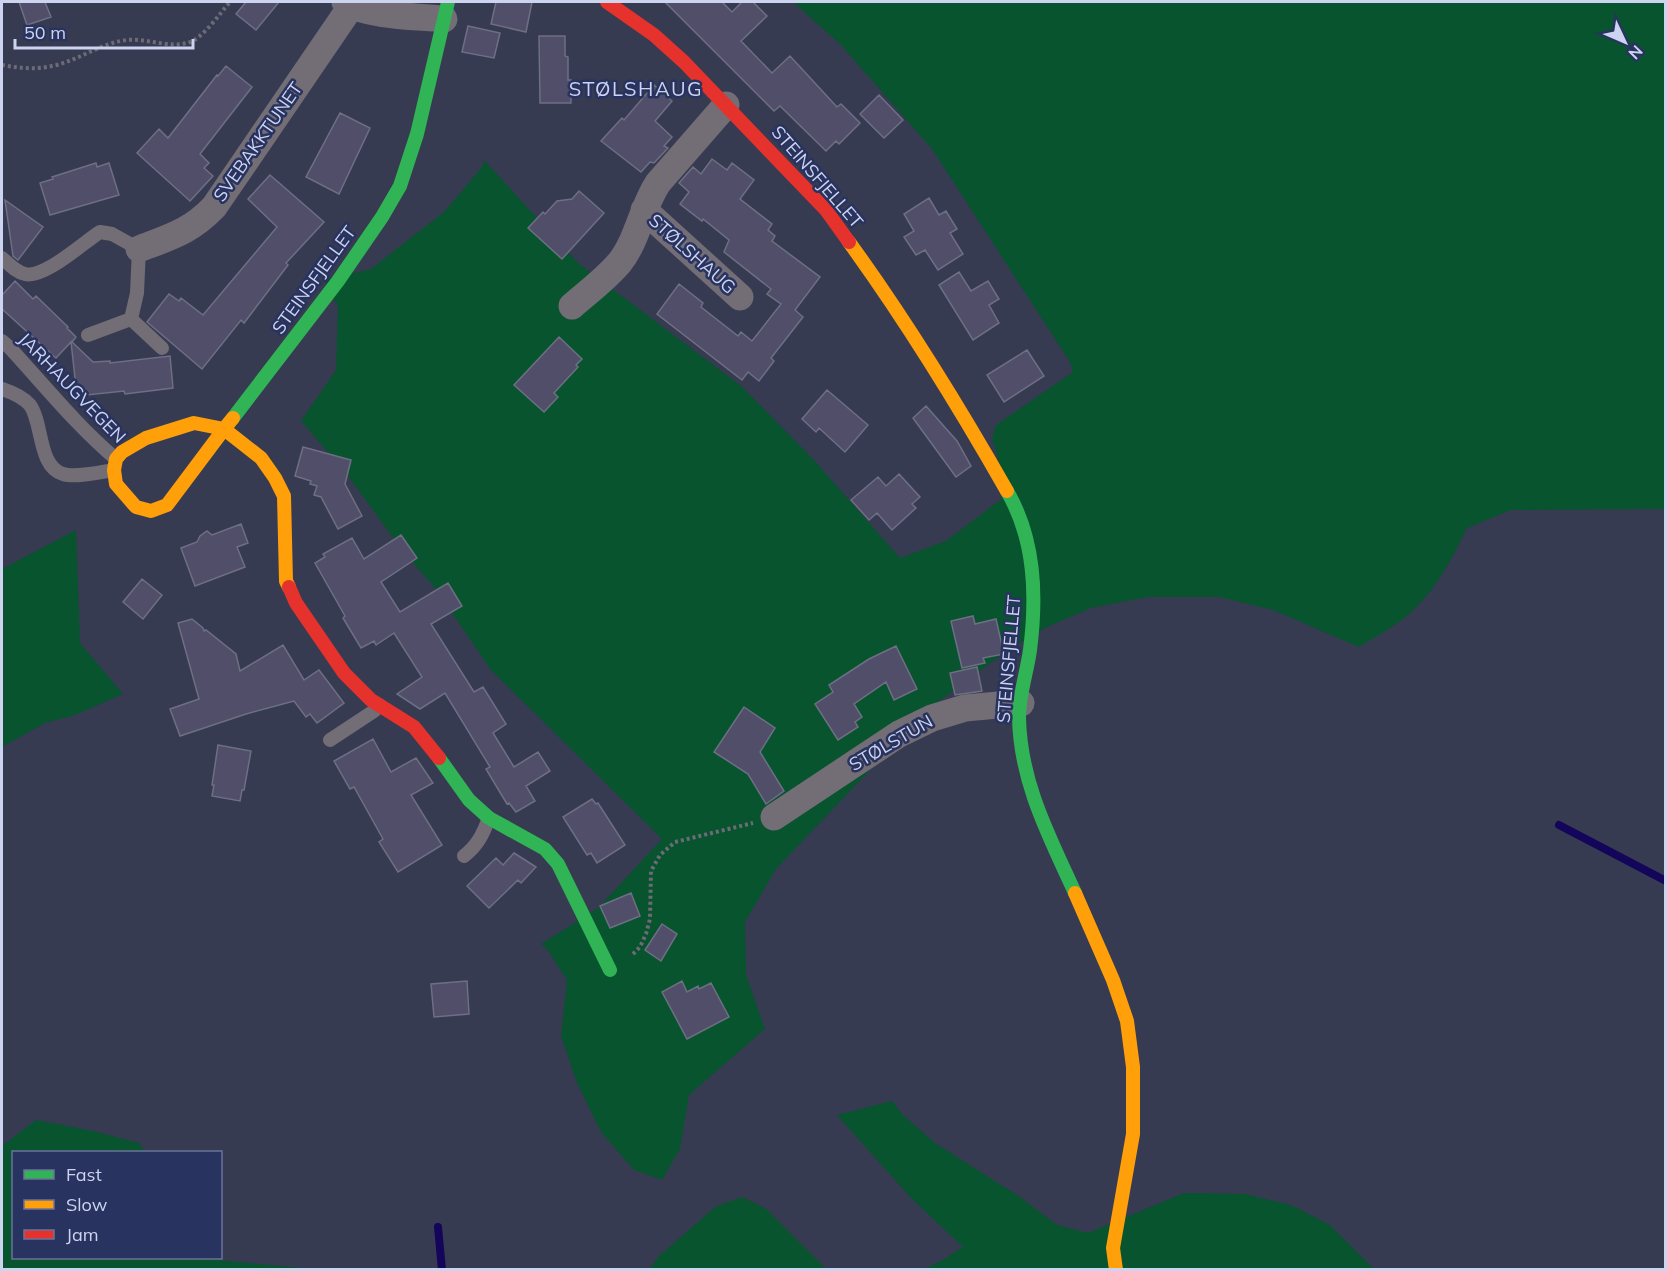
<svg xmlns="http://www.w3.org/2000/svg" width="1667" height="1271" viewBox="0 0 1667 1271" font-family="Mulish,sans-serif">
<rect width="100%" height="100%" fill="#363b52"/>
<path fill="#07542f" d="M793,2h872v507l-154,1 -44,18c-17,35 -36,71 -68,94 -13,9 -27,17 -40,25l-86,-37 -54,-13h-71l-57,11 -44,19 -39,23 -82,61 -150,158 -31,53 1,53 19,54 -76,66 -9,54 -18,31 -28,-10 -33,-38 -24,-49 -16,-47 6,-56 -20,-31 -6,-5 57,-36 64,-69 -171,-169 -56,-82 -33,-38 -56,-77 -45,-52 35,-51 2,-63 -14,-27 47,-11 74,-58 37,-44 2,-7 94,103 163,123 72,73 87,99 46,-17 62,-47 -16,-56 4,-13 77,-53 -3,-10 -138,-213 -92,-105z
M76,530l4,113 43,51 -48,21 -30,8 -43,24v-178z
M892,1101l11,14 32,28 85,54 37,28 31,8 96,-40 61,1 46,11 39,20 44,44h-451l18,-8 22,-14 -52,-49 -74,-83z
M36,1120l57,11 46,12 6,9h-131v106h182l118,11h-312v-123z
M742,1197l23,11 61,61h-176l8,-12 57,-50z"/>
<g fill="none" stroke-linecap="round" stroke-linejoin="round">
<path stroke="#12055a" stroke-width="8" d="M1559,825l107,56
M438,1227l4,43"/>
</g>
<path fill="#504e69" stroke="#6e6f83" stroke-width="1.5" d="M19,2h26l6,15 -24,8z
M246,2h33l-23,28 -20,-16z
M496,2h36l-6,30 -35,-8z
M665,2h57l10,10 10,-10h11l14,14 -26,25 31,32 18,-17 47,51 4,-3 19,19 -21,21 -3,-3 -10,10 -46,-45 -6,5z
M468,26l32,7 -6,25 -32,-6z
M539,36h26v20l3,1v23h3v23h-31z
M226,66l26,21 -52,67 9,9 -5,5 9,8 -23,25 -53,-48 22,-24 9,9 49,-63 1,1z
M654,85l18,16 -17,20 17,16 -8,9 4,2 -14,15 -4,-1 -9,10 -40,-31 21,-23 2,2z
M879,95l24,25 -19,18 -24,-24z
M340,113l30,15 -31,66 -33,-17z
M712,159l15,11 5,-7 22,17 -14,19 32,25 -4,6 7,6 -3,5 48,36 -25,33 8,7 -32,41 3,3 -15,20 -11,-9 -6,8 -85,-66 22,-30 24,19 -2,4 37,29 3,-4 11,9 29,-37 -14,-10 4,-5 -47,-37 5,-12 -26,-21 -1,2 -22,-17 9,-12 -10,-9 14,-16 8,7z
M96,163l1,4 12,-4 10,32 -69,20 -10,-32 13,-4 -1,-2z
M270,175l54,47 -38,41 2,2 -44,58 -3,-3 -39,49 -55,-47 22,-28 10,7 2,-3 22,17 74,-88 -29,-28z
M579,191l25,22 -42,46 -34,-31 15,-16 2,2 12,-13 15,-2z
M929,198l10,17 7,-4 11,18 -7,4 13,21 -25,16 -13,-20 -9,5 -12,-18 10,-6 -10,-17z
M5,200l38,27 -25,33 -5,-4z
M959,272l12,19 17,-10 11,18 -10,6 10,18 -26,17 -34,-55z
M15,281l18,18 3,-3 32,31 -1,1 9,9 -4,5 21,20 17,-1v2l60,-7 3,32 -48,6 -1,-3 -47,5 -6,-54 -15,16 -54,-49v-14z
M559,337l23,22 -6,6 2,2 -24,26 4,4 -14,15 -30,-27z
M1027,350l17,26 -40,26 -17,-27z
M827,390l41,35 -23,27 -26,-24 -3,4 -14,-13z
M926,406l31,35 14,25 -15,11 -43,-59z
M303,447l48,13 -6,24 17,32 -24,13 -17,-32 -7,-2 3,-9 -7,-2 1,-3 -16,-5z
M899,474l21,23 -8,7 4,4 -24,22 -15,-17 -8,7 -18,-20 27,-23 8,9z
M241,524l7,19 -11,4 8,20 -50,19 -14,-38 16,-6 3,-6 7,-5 5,4z
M401,535l16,23 -36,24 19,30 48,-29 14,23 -31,18 43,68 9,-5 23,37 -13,9 21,34 24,-15 12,19 -24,15 9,15 -19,11 -7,-9 -2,1 -21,-35 4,-2 -45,-74 -25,16 -23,-15 25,-17 -28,-44 -18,12 -2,-4 -13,7 -18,-30 2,-2 -30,-53 10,-6 -2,-3 29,-16 12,21z
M142,579l20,16 -19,24 -20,-17z
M973,616l2,8 21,-5 8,35 -21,4 2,5 -23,5 -11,-47z
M192,619l11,9 1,3 2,-1 30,24 4,17 43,-26 21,35 15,-10 25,33 -27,20 -7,-9 -4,3 -12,-16 -48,13 -66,22 -10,-27 29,-10 -21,-76z
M896,646l21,43 -23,11 -8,-18 -32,22 8,13 -7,5 3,5 -20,13 -23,-36 18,-12 -4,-7 40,-26z
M977,667l5,24 -27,4 -5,-22z
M744,707l31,21 -15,24 24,39 -18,13 -18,-30 -34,-22z
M373,739l18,33 25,-14 17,25 -22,12 31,50 -44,27 -19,-30 4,-3 -29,-52 -4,2 -16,-28z
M218,745l33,6 -7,39h-2l-2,11 -28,-5 2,-11h-2z
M592,799l4,5 2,-1 27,42 -28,18 -6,-10 -4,2 -24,-38z
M514,853l22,14 -15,16 -3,-3 -29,28 -22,-22 29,-28 7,7z
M631,893l9,23 -30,12 -10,-22z
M662,924l15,10 -16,27 -16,-11z
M467,981l2,33 -35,3 -3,-33z
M682,981l5,11 11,-6 1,3 12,-6 18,34 -42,22 -25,-47z"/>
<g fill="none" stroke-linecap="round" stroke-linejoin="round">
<path stroke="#6c6b76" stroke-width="4" stroke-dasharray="3 3" stroke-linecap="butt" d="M2,65c16,3 34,5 50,1 26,-5 48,-23 75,-26 20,-2 40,8 60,3 15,-3 33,-30 43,-41
M633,954l7,-7 6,-13 4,-15 1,-48 9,-16 15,-13 78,-19"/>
<path stroke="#736d76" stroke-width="14" d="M2,258c7,6 14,14 23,16 19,5 59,-32 75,-42l12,2 27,15 -2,44 -6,26 31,29
M88,335l43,-16
M2,341l8,7c35,38 67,78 106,111
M2,389c9,3 21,8 28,16 13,18 8,62 33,69 12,4 38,-2 51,-4
M330,740l44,-29 5,-6
M464,856c14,-11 19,-22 25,-38"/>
<path stroke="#736d76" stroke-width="27" d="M345,2c26,15 69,14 99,17
M644,210l96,87
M139,249c31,-12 51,-17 75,-42l138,-202
M572,306c16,-14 35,-28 48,-44 18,-23 22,-55 38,-79l68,-78
M774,817l125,-83 33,-16 33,-10 56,-5"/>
<path stroke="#30b455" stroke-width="14" d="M233,418l105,-137 44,-64 18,-31 17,-52 31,-132
M1007,491c28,48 30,104 23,159 -3,22 -11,45 -11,67 1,65 30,119 56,176
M439,758l30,42 20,18 56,31 13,15 52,106"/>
<path stroke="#ff9f0a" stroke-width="14" d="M849,242c58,80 109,163 158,249
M233,418l-9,11 -57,76 -16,6 -15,-4 -20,-23 -2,-14 2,-11 6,-7 24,-14 48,-15 30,6 37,29 14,20 9,18 2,85 3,6
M1075,893l38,87 14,41 6,46v67l-20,114 3,22"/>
<path stroke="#e5322d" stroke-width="14" d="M607,2l47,33 30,27 142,148 23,32
M289,587l7,16 48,70 27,27 43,27 25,31"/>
</g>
<g text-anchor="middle" stroke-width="5" stroke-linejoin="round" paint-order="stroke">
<g font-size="18" fill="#ccd4f0" stroke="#29335f">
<text transform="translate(258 142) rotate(-55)" y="6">SVEBAKKTUNET</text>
<text transform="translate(817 177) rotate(49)" y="6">STEINSFJELLET</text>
<text transform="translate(692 254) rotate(42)" y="6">STØLSHAUG</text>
<text transform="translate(314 280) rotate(-54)" y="6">STEINSFJELLET</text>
<text transform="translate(72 388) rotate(46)" y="6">JARHAUGVEGEN</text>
<text transform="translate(1009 659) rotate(-85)" y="6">STEINSFJELLET</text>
<text transform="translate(891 743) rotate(-30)" y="6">STØLSTUN</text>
</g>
<g font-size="20" letter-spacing="1.5" fill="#ccd4f0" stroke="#29335f">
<text x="636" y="96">STØLSHAUG</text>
</g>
</g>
<rect width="1667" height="1271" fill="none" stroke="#ccd4f0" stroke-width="6"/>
<rect x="12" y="1151" width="210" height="108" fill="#29335f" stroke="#6a7399" stroke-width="1.5"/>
<rect x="24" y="1170" width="30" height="9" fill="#30b455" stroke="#6a7399" stroke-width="1.5"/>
<text x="66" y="1181" font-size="18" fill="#ccd4f0">Fast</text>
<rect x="24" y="1200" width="30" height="9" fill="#ff9f0a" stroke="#6a7399" stroke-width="1.5"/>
<text x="66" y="1211" font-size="18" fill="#ccd4f0">Slow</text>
<rect x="24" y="1230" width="30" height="9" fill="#e5322d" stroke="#6a7399" stroke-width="1.5"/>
<text x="66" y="1241" font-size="18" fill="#ccd4f0">Jam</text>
<g transform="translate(1625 42) rotate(134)" stroke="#29335f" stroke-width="4.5" paint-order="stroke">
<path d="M0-4.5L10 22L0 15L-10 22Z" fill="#ccd4f0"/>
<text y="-9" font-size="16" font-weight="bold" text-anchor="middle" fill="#ccd4f0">N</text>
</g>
<path d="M15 39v9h178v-9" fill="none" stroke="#ccd4f0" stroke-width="3"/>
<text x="24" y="39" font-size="18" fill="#ccd4f0" stroke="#29335f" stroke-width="4.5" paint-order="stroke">50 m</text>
</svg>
